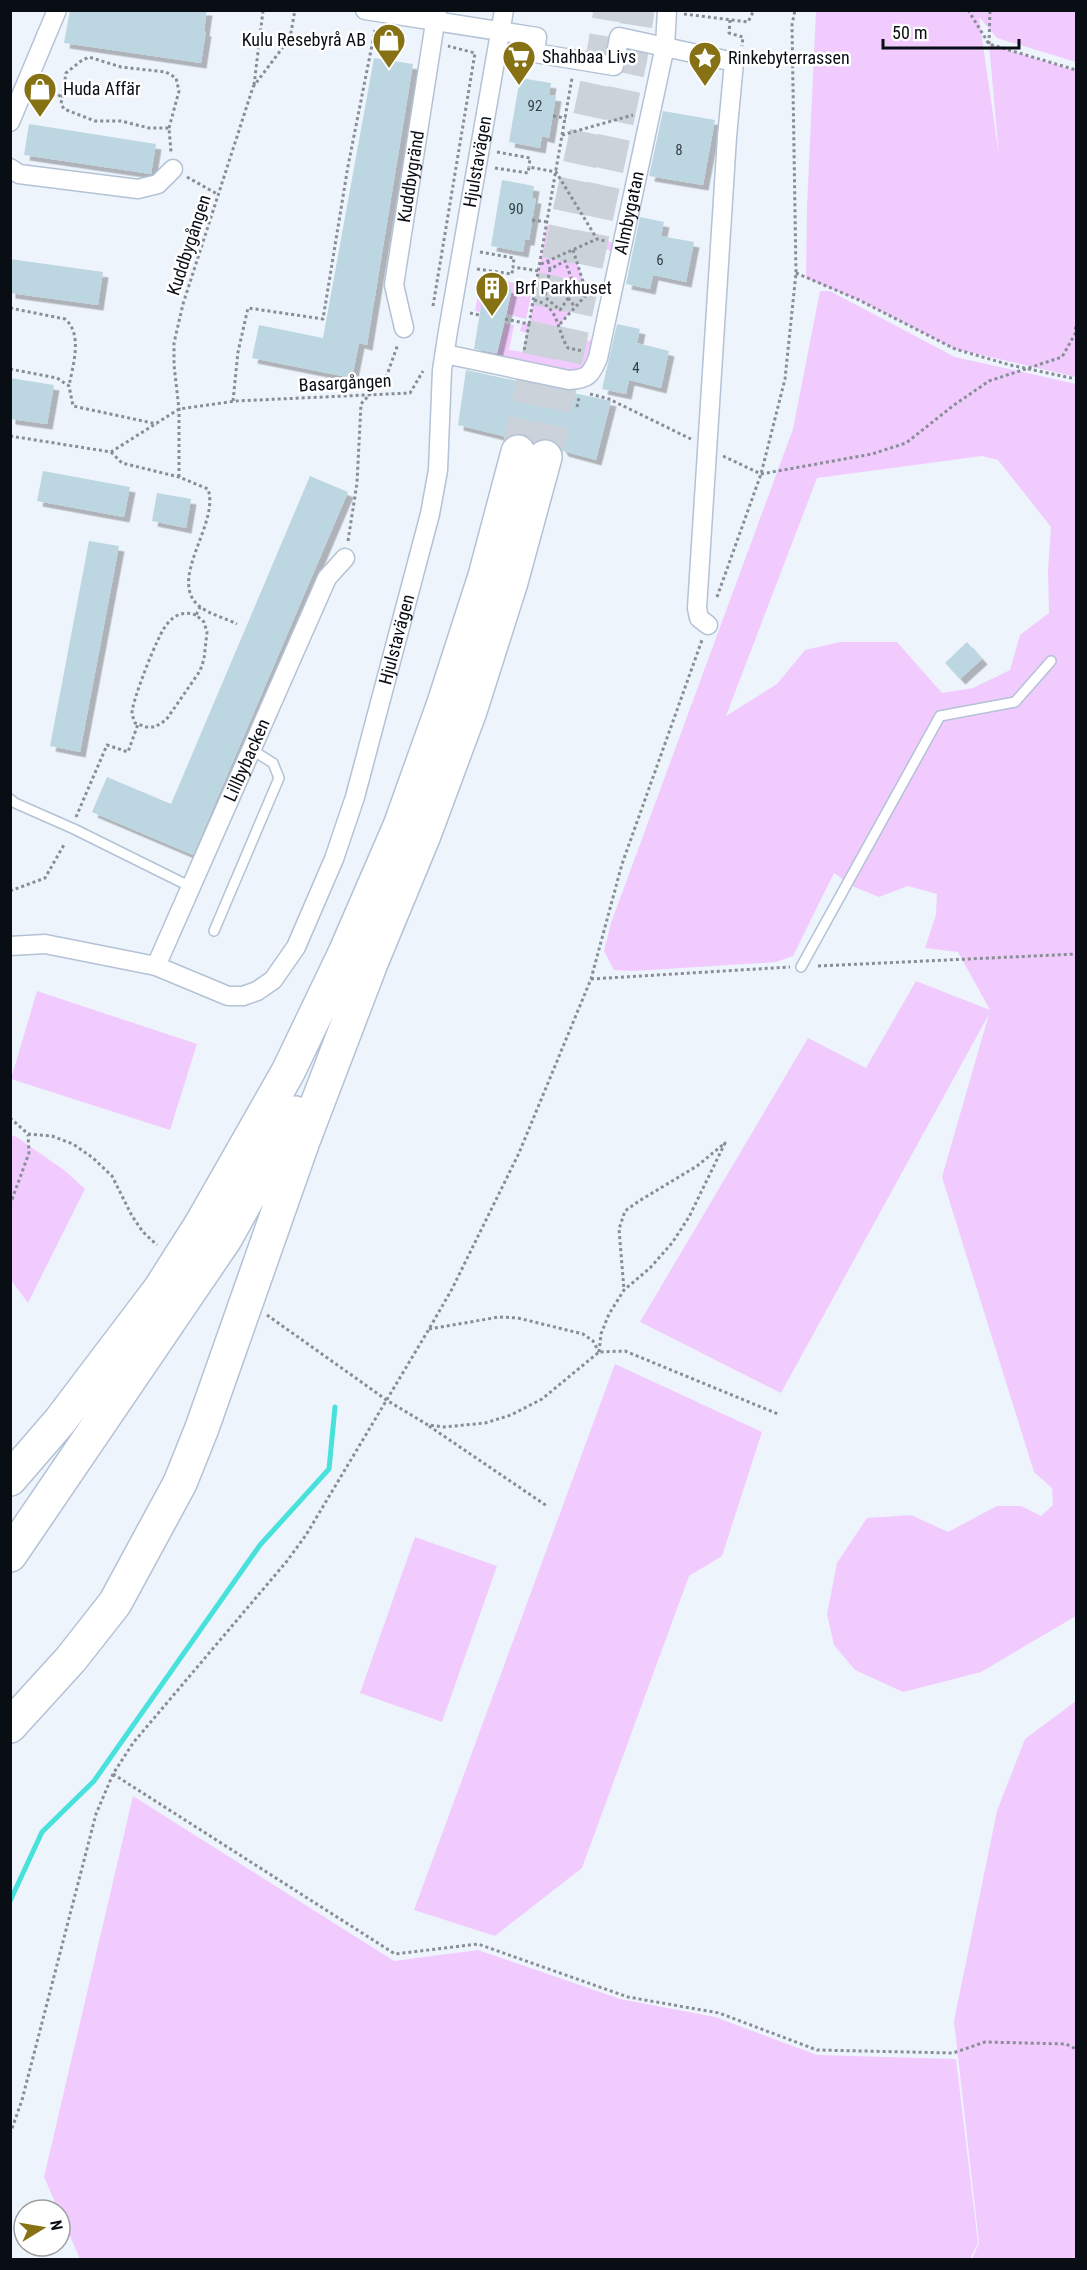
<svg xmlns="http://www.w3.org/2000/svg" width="1087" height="2270" viewBox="0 0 1087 2270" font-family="'Roboto Condensed',sans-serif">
<defs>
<filter id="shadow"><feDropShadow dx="5.5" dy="5.5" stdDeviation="0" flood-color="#0004"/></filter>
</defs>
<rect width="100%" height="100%" fill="#eef4fc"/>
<path fill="#f1cbfe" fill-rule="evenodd" d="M816,11h260v51l-79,-24 -18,-21 20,139 -10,-112 87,27v306l-121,-28 -96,-49 -53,-22 1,-71z
M547,225h6l-2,19 5,3 36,-16 5,8 -24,10 14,45 -27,30 2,15 6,9 14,3 2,-10 9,-1 18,-89 -10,-3 2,-8 17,4 -31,124 -19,6 -47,-14 -26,-5 8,-31 9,1 -5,25 14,2 4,-19 -7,-2 2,-8 7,1z
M481,277l52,9 -7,33 -19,-5 5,-25 -26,-7 -6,30 -5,-1z
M820,291h10l125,66 121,27v1232l-95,56 -78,20 -48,-22 -21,-25 -7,-31 10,-51 30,-45 44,-3 37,17 49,-26h24l20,10 12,-11 -1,-17 -18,-16 -92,-295 47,-163 -208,379 -141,-71 168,-284 58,30 50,-87 74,29 -32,-58 -33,-4 11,-33 1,-21 -29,-8 -29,11 -27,-11 -18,-13 -41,83 -17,6 -142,9 -20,-1 -10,-19 7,-28 182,-494zM982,456l16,4 53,67 -3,44 1,42 -29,22 -10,35 -37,18 -31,5 -45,-51h-57l-35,8 -28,34 -51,32 91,-238z
M37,991l160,53 -27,86 -159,-51z
M15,1136l49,34 21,19 -57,114 -17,-23 -1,-143z
M615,1364l147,68 -40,124 -33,20 -107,292 -87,68 -81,-26z
M415,1537l82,29 -55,156 -82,-29z
M1076,1701v558h-104l7,-16 -25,-222 43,-210 28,-72z
M133,1796l261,165 84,-11 142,49 95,18 102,38 139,4 22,184 -8,16h-890l-36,-82z"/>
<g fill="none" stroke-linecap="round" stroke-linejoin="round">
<path stroke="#48e1db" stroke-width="5" d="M10,1901l32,-69 52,-51 166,-236 69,-76 6,-62"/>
</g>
<path fill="#bcd7e1" filter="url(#shadow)" d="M70,10h137l-3,21h2l-5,32 -137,-20z
M374,58l39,6 -46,281 -8,-2 -7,35 -100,-20 7,-33 64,13z
M520,78l31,5 -2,12 7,1 -7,42 -7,-2 -2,12 -31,-6z
M663,111l52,9 -12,65 -54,-9z
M29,124l127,20 -5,30 -127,-19z
M502,180l32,6 -2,12h4l-7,42h-4l-2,12 -32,-6z
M640,217l24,5 -3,14 33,6 -8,40 -33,-7 -3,14 -24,-5z
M10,259l93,13 -5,33 -88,-12z
M485,281l27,8 -15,64 -23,-4z
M617,324l23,5 -3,14 32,8 -8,37 -32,-8 -3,14 -24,-5z
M466,370l145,31 -15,59 -33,-9 -5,-8 -9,-4h-8l-7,4 -3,-5 -9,-4h-8l-7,3 -49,-12z
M10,378l44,7 -7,39 -37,-5z
M43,471l87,16 -6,30 -87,-16z
M310,476l38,16 -155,363 -101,-43 15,-35 64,27z
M157,493l34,6 -5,29 -34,-7z
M89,541l30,5 -39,206 -30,-6z
M967,642l15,17 -22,20 -15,-16z"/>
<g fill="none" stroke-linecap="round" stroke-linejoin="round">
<path stroke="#ccd2d9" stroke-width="33" stroke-dasharray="33 16" stroke-linecap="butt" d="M518,452l85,-398 7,-44
M545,457l86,-400 7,-47"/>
<defs>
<path id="lane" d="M10,799l5,4 59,26 117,58
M214,931l65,-153 -6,-15 -21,-13
M801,967l139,-251 75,-14 36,-41"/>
<g id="street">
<path d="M365,10l172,27 -2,16 79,13 5,-29 115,25 -7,75 -30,471 2,10 9,7"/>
<path d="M10,122l47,-112"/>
<path d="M10,168l9,6 119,15 20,-5 15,-15"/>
<path id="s1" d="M404,328l-10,-43 43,-275"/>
<path id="s2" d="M445,354l124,26c19,-1 22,-5 29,-22l67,-312 2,-36"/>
<path id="s3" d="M10,946l35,-2 111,22 72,30h15l14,-5 16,-11 23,-33 38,-88 21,-62 75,-283 8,-44 4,-100 6,-39 56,-321"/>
<path id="s4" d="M156,966l171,-388 18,-20"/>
</g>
<path id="highway" d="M10,1479l50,-58 100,-132 42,-66 86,-151 57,-119 55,-127 44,-123 41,-127 33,-124
M10,1555l215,-316 70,-126
M10,1726l61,-67 44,-56 65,-120 22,-55 101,-287 68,-178 53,-128 46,-124 41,-129 34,-125"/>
</defs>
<use href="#lane" stroke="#b3c2d5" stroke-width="12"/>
<use href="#street" stroke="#b3c2d5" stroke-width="21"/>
<use href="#highway" stroke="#b3c2d5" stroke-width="36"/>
<path stroke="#888e95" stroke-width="3" stroke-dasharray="3 3" stroke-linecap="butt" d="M968,10l21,34 87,26
M684,14l64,8 6,-12
M730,20l-1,13 14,4 -1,9
M989,44l1,-34
M48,82l-1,3 15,13
M254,85l9,-74
M553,116l13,2
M169,128l10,-37 -3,-13 -10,-6 -45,-5 -32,-10 -8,4 -15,12 -5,31 3,5 31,12h26l28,7h20l2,24
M562,135l71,-20
M497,152l33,6 -1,9
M495,168l33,5 1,-6 27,5 41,67
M187,177l32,18
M532,220l15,2
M573,250l14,44
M480,252l34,6 -1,9 26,4
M548,261l2,8 15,-8 10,27 -15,22 -15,-13 5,-28
M541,264l56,-25 8,2
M477,269l35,5 1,-7
M796,273l63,27 96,49 55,16 66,14
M568,298l7,9
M534,300c26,6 22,30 34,48l15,3
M433,306l42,-253 -27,-7
M10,308l55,11c18,15 8,46 4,67
M470,313l9,2
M505,319l24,5 -5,27
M529,324l43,-246
M560,324l27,-30 6,1
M10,369l47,9 12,8 4,20 84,18
M590,394l19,5 82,40
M233,401l5,-49 10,-44 75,11 25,-153 27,-136
M577,407l2,-10
M10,436l101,16 68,-43 57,-8 174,-8 13,-22
M111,452l11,11 57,14 29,12c12,35 -41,90 -9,117 10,8 26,12 38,18
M723,456l38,18 111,-20 34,-11 48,-38 35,-24 73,-24 13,-23 1,-9
M179,477v-68l-5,-44v-22l9,-39 70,-217 37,-49 5,-28
M348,541l9,-58 4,-79 26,-29 11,-31
M717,597l44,-123 24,-95 11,-106 -4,-248 3,-15
M196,615c-11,-4 -21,-1 -29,9 -9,10 -35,77 -35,89 0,3 2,6 3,10l11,4h9l11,-7 34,-49 4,-12 3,-27 -3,-10 -8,-7 4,-8
M76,817l31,-72 21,7 10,-28
M10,891l35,-13 20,-35
M818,966l258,-12
M591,979l199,-12
M10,1118l18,16 24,2 21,8 20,14 19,18 20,40 11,16 14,13
M10,1205l19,-52 -1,-18
M267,1315l121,86 40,24 16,2 41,-4 26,-8 31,-16 57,-47 26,-1 153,63
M429,1329l70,-12 19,1 65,16 10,7 6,11
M599,1352l2,-18 8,-20 15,-24 26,-22 22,-25 17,-26 36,-74 -28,23 -58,35 -14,10 -6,18 5,61
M429,1426l118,80
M113,1774l282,180 83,-10 150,53 91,16 98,37 136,3 32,-11 81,2 10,5
M10,2134l12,-34 74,-286 17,-40 20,-31 154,-182 19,-26 123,-206 23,-40 67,-136 72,-174 31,-115 80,-224"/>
<use href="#lane" stroke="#fff" stroke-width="9"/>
<use href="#street" stroke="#fff" stroke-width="18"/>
<use href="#highway" stroke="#fff" stroke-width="33"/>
</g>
<defs>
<symbol id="shop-pin" viewBox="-11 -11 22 30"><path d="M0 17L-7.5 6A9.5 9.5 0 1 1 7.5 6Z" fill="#867214" stroke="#fff"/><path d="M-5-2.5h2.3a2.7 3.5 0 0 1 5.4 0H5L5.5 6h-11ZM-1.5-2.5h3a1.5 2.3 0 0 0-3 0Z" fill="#fff"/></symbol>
<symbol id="supermarket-pin" viewBox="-11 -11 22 30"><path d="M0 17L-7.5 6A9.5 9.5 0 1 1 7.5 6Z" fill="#867214" stroke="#fff"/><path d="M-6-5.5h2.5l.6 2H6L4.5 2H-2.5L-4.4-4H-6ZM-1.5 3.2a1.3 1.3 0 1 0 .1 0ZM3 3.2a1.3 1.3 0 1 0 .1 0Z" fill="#fff"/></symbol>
<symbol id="sight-pin" viewBox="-11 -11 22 30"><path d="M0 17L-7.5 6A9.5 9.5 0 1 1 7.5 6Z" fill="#867214" stroke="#fff"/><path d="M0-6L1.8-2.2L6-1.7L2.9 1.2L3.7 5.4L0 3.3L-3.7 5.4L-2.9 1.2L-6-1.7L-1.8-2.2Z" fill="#fff"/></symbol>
<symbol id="building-pin" viewBox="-11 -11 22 30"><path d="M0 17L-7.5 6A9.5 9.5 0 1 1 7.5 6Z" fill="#867214" stroke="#fff"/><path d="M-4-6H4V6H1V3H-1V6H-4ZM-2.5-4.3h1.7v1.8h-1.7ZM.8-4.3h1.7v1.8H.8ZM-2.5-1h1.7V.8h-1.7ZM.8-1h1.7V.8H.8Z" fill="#fff"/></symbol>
</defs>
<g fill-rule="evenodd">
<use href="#shop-pin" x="370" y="21" width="38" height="52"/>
<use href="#supermarket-pin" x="500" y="38" width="38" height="52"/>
<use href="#sight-pin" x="686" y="39" width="38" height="52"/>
<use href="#shop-pin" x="21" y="70" width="38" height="52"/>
<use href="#building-pin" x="473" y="269" width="38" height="52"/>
</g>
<g text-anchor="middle" stroke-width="5" stroke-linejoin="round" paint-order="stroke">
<g font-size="15" fill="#364048">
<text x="535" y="111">92</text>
<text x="679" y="155">8</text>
<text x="516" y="214">90</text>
<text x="660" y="265">6</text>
<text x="636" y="373">4</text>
</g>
<g font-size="18" fill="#090e15" stroke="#fff" text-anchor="start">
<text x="366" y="46" text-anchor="end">Kulu Resebyrå AB</text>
<text x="542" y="63">Shahbaa Livs</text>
<text x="728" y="64">Rinkebyterrassen</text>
<text x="63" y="95">Huda Affär</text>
<text x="515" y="294">Brf Parkhuset</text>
</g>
<g font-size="18" fill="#090e15" stroke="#fff">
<text dy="6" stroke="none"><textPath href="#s3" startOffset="1126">Hjulstavägen</textPath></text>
<text dy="6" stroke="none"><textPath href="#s1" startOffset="154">Kuddbygränd</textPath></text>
<text dy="6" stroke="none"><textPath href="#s2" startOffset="315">Almbygatan</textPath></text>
<text transform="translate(189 245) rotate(-72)" y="6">Kuddbygången</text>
<text transform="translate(345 383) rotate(-3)" y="6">Basargången</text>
<text dy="6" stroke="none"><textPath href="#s3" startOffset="640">Hjulstavägen</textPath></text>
<text dy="6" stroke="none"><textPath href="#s4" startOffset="225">Lillbybacken</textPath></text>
</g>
</g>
<rect width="1087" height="2270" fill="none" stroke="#090e15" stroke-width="24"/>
<g transform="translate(42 2228) rotate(79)"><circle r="28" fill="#ffffff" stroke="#9d9fa1" stroke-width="1.5"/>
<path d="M0-4.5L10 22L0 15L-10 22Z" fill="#867214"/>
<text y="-9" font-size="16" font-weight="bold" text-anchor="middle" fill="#090e15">N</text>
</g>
<path d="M883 39v9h136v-9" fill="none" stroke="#090e15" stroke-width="3"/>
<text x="892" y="39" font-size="18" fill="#090e15" stroke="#ffffff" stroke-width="4.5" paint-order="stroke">50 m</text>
</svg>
